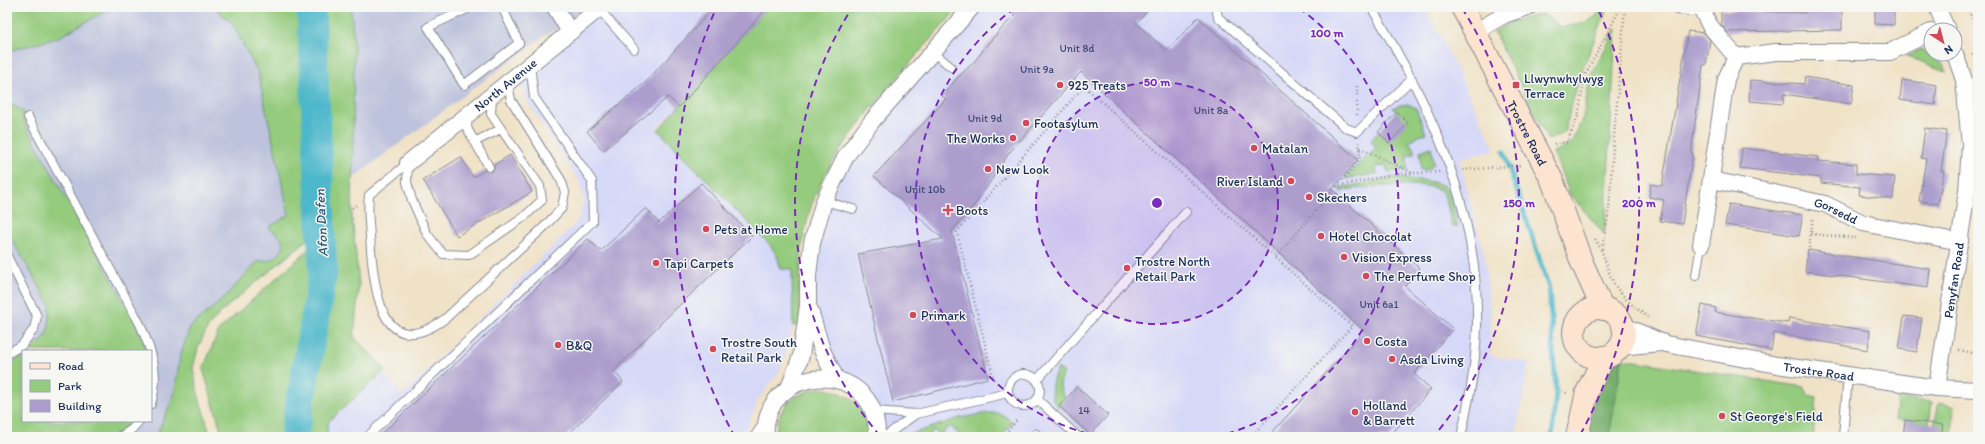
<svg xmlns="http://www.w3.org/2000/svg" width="1985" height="444" viewBox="0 0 1985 444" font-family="Itim,sans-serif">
<rect width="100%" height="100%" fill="#f6f6f2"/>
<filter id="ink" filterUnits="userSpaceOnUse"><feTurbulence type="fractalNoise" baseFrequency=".025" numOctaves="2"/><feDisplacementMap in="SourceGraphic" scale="8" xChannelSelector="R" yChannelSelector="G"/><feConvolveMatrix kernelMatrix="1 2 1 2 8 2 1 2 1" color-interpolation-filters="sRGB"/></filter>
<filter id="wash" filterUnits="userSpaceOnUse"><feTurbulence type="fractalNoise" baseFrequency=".012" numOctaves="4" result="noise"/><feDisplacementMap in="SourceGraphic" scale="16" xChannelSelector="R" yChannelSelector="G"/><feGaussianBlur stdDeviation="0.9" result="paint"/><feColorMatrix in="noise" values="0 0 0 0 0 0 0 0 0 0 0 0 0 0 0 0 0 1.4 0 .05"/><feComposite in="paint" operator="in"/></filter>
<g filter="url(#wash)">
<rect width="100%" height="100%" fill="#f0e2c6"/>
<path fill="#d6d8f8" d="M601,7h167l-89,100 -23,21 114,117 7,11 4,13h11l1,59 -13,43 -22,29 -10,26 -10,11h-412l3,-16 55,-48 18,22 173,-171 6,-11 3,-15 -5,-17 -51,-78 -6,-14 -1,-10z
M972,7h452l19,34 52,109 -36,9 26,98 6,65 -1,34 39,6 -13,75h-639v-10l-26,-41 -29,-36 -14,-75 38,-119z"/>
<path fill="#bec3dd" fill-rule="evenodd" d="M7,7h274l23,236 -99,82 -49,112h-149zM23,351h128v70h-128z
M351,7h250l-56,28 -192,143 1,-128z"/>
<path fill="#94cb7d" stroke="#587d6e" d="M7,7h106l-56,31 -45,12 -5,6z
M214,7h92l9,226 -93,78 -14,16 -10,21 -5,20 5,26 13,43h-55l18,-42 6,-38 10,-30 32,-27 36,-39c14,1 19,-3 26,-14l-2,-8 -13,-12 20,-12 -31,-142 -26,-50z
M321,7h30l3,43 -2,167 7,67 -5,53 32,33 -57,51 -3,16h-103l-20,-68 16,-39 113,-102z
M768,7h191c-30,34 -60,68 -89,103 -21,27 -42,54 -55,86 -16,41 -17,86 -15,129l-7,1 -1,-57h-11l-4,-13 -7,-11 -112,-115z
M1604,7h4l-28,68 -16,58 -16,7 -54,-108 19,-11 30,-7 18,13c21,-3 30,-3 43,-20z
M1616,28l-10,186 -2,20 -34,-40 -17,-42 18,-8 12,-26 7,-41z
M1921,49l23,16 3,7 -40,-16z
M7,102l16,9 1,12 113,201 10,27h-118l15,-12 5,-13 1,-21 -43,-74z
M1408,104l8,4 10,25 -17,8 5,9v4l-7,1v15l-19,2 -2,-6 -10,1 1,7 -33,5 32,-31 -5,-8 26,-28 -4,-4 7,-3z
M1431,147l3,16c-3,6 -6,7 -13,7l-1,-19z
M1392,178c12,1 46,2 53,9 8,9 10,28 13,39l-6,1c-2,-8 -5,-30 -10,-35 -11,-13 -80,-4 -98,-2l-1,2 -4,-2 4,-3z
M23,356v65h114l-26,16h-104v-70z
M1622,359l183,28 3,8 9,2 -4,40h-204z
M1058,368l6,5c-6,10 -5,16 2,26l-8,8c-11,-10 -6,-29 0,-39z
M819,388c28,3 51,18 49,49h-92c0,-29 16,-43 43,-49z
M1898,398l34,4 -3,23 -34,-6z
M1939,403l15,3 -2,31h-11l-7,-13z
M988,413h12l13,9 -12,15h-39l-12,-11 -10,10 -6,-6 -4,4 3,3h-31l58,-19z"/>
<path fill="#77af6c" stroke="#496f65" d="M1622,359l-13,78h-23l10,-46 17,-31z"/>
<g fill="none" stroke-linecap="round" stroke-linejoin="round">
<path stroke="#4eb7cb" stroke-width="5" d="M1504,152l45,136 7,103 -4,46"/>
<path stroke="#4eb7cb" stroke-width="29" d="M294,437l29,-165 -12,-265"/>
</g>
<g id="blocks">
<path fill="#ac9dcd" d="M714,7h54l-89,100 -11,-10 -65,54 -16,-20 58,-48z
M1006,7h145l-15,16 31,28 31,-34 160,143 -26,29 88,80 -15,17 48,43 -39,45 17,15 -42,48h-121l96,-106 -283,-259 -72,81 -32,49 -25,29 36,147 -95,24 -35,-148 85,-15 -69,-63 72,-77 -4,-3 15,-18 17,-16 16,-21 25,-26z
M1875,7h19v18l-19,-1z
M1721,10l84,3v-2h37v19l-115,2 -6,-8z
M1688,31l16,2 6,7 -4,25h-3l-12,88h2l-11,71 -22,-3 4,-21 -15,-3 2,-13 11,2z
M1805,77l49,8 -3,19 -67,-10 -1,10 -34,-3 1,-21 54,4z
M1902,80l35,5 -2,20 -35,-5z
M1397,112l11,11 -19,20 -11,-11z
M1925,128l22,3 -6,40h3l-6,33 -19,-3 7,-42 -5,-1z
M1742,148l77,9 -1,4 38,3v10l39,3 -2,22 -34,-4 1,-8 -39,-4v-5l-81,-10z
M510,155l22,37 -75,44 -34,-56 38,-23 12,20 12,-7 6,2 3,-3v-4z
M701,183l51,53 -86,82 -52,53 9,11 -58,55h-187l210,-198 13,12 45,-43 13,15z
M1729,204l74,11 -4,21 -74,-11z
M1808,250l122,19 -2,19 -123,-17z
M1702,305l14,3 -1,4 30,5 43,6 1,-5 81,13 -2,19 -94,-17 -3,17 -75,-14z
M1904,316l18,2 -5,34 -18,-3z
M1077,387l31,28 -18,20 -31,-29z
M1905,420l38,5 -2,12h-38z"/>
</g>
</g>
<g filter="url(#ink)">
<use href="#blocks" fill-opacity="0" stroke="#868892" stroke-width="1"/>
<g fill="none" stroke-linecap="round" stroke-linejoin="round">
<defs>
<path id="service" d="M471,7l-43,20 36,58 55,-42 -17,-36
M1216,7l2,10 128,111 11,4 55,-53
M1371,7c56,92 105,195 106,304 1,43 -7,85 -16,126
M1677,7v3l26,2
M599,9l35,40
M933,52l18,15
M468,116l-1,12 22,39
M28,117l112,207c12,28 20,49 11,80
M474,142l27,-13
M408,163l-39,32c-2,18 1,36 2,55 4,46 13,114 75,68l97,-90 19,-20 3,-16 -4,-12 -50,-80 -2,-11 2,-8
M408,163l-1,19 5,18 15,34 16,20 26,1 55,-38 18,-17 -2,-14 -49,-72 1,-18
M824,201l29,8
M7,256l30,60 -3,13 -12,16 -15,9
M1696,276l5,-31
M1008 390a16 16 0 1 1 32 0a16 16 0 1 1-32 0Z
M1037,380l149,-168
M1037,399l41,38
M873,411l43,3 92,-21
M120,437l12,-8 7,-8
M367,437l226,-216 -1,-40 -58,-84 -4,-33
M754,437l11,-16
M884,437l32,-23
M1033,437l3,-3 4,3
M1843,437l5,-62"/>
<g id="minor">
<path d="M555,7l15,25"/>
<path d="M1937,7l10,23"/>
<path d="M1703,12l7,14 26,31"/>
<path d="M1475,32l29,-17 24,-8"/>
<path id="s1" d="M408,163l193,-156"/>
<path id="s2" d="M1712,180l113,24 38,19 97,19"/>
<path d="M1701,245l25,-166 10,-22 40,-5h114l41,-20"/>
<path d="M810,310l12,40 14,29"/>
<path id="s3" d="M1622,325l44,19 111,21 160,23 41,2"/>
<path d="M1619,347l42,-4"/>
<path d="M789,388l12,-32 7,-51v-30l4,-32 12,-42 22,-45 26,-35 100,-114"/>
<path id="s4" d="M1937,388l30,-197 3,-46 -6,-65 -9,-26"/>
<path d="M766,437c-7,-72 113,-84 111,0"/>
</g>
<g id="secondary">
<path id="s5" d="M1462,7l90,173 30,83 21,46"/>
<circle cx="1599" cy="333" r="25"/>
<path d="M1577,437l10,-45 17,-35"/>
</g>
</defs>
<use href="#service" stroke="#868892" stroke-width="10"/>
<use href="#minor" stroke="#868892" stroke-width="18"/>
<use href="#secondary" stroke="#868892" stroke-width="24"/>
<path stroke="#868892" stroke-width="2.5" stroke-dasharray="1 3" stroke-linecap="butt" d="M1967,7l11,24
M1955,10l7,-3
M1972,55l6,-6
M1357,86v29
M1554,144l13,-2 11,-26 7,-41 36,-68
M1360,148l53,25
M1463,170l59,-5
M1337,186l23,-27 -1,-17
M352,208l5,-4
M1811,234l45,4
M1595,239c10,14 11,31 20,46 7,12 21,24 33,32
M1809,248l4,-31
M1602,249l7,-39 3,-49 13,-154
M1276,257l61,-71 58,-12 45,-2
M1959,350l19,4
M994,380l-37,-148 127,-146 268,240 -101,111
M1562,391l6,3
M1003,437l14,-17"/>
<use href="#service" stroke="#fff" stroke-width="8"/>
<use href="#minor" stroke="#fff" stroke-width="16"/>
<use href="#secondary" stroke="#fde4d1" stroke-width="22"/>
</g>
</g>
<circle cx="1157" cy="203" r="121" fill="#7b2cbf" fill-opacity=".12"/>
<g fill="none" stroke="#7b2cbf" stroke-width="2" stroke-dasharray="7 5">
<circle cx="1157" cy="203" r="121"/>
<path d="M1099 437A241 241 0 0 1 1015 8M1299 8A241 241 0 0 1 1215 437"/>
<path d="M880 436A362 362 0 0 1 852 8M1462 8A362 362 0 0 1 1434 436"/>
<path d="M735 437A482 482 0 0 1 715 11M1599 11A482 482 0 0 1 1579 437"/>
</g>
<g fill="#d1495b" stroke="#f6f6f2" stroke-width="1.5">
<circle cx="1060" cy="85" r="4"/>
<rect x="1512" y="81" width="8" height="8" rx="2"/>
<circle cx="1026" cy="123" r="4"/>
<circle cx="1013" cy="138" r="4"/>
<circle cx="1254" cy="148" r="4"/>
<circle cx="988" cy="169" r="4"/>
<circle cx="1291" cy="181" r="4"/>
<circle cx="1309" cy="197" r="4"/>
<path d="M946 204h4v4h4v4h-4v4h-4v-4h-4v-4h4z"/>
<circle cx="706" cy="229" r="4"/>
<circle cx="1321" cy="236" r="4"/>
<circle cx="1344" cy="257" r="4"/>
<circle cx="656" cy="263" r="4"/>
<circle cx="1127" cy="268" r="4"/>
<circle cx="1366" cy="276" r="4"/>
<circle cx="913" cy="315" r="4"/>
<circle cx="1367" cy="341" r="4"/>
<circle cx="558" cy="345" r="4"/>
<circle cx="713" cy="349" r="4"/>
<circle cx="1392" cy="359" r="4"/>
<circle cx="1355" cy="412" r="4"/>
<circle cx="1722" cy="416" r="4"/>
</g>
<g text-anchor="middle" stroke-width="3" stroke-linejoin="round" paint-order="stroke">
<g font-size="11" fill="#3f4a7a">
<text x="1077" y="52">Unit 8d</text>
<text x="1037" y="73">Unit 9a</text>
<text x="1211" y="114">Unit 8a</text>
<text x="985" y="122">Unit 9d</text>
<text x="925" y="193">Unit 10b</text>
<text x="1379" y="308">Unit 6a1</text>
<text x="1084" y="414">14</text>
</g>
<g font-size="13" fill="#1b2f5e" stroke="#f6f6f2" text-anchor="start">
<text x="1524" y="83">Llwynwhylwyg<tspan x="1524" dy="15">Terrace</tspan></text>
<text x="1068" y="90">925 Treats</text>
<text x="1034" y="128">Footasylum</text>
<text x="1005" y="143" text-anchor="end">The Works</text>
<text x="1262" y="153">Matalan</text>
<text x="996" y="174">New Look</text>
<text x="1283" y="186" text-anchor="end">River Island</text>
<text x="1317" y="202">Skechers</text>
<text x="956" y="215">Boots</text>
<text x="714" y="234">Pets at Home</text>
<text x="1329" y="241">Hotel Chocolat</text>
<text x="1352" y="262">Vision Express</text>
<text x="1135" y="266">Trostre North<tspan x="1135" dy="15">Retail Park</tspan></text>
<text x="664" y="268">Tapi Carpets</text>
<text x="1374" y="281">The Perfume Shop</text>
<text x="921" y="320">Primark</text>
<text x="1375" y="346">Costa</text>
<text x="721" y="347">Trostre South<tspan x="721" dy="15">Retail Park</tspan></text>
<text x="566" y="350">B&amp;Q</text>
<text x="1400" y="364">Asda Living</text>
<text x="1363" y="410">Holland<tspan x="1363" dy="15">&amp; Barrett</tspan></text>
<text x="1730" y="421">St George's Field</text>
</g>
<g font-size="13" fill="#1b2f5e" stroke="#f6f6f2">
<text dy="5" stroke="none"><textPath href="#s1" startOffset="125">North Avenue</textPath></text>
<text dy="5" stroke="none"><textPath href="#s5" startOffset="142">Trostre Road</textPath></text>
<text dy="5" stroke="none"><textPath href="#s2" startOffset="128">Gorsedd</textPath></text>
<text dy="5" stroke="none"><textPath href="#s4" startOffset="109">Penyfan Road</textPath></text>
<text dy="5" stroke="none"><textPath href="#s3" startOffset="203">Trostre Road</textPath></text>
</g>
<g font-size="14" font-style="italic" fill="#2a587f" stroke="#f6f6f2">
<text transform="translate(321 223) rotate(-93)" y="5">Afon Dafen</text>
</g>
</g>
<circle cx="1157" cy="203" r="6" fill="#7b2cbf" stroke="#f6f6f2" stroke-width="2"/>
<g font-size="12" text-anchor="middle" font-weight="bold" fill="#7b2cbf" stroke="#f6f6f2" stroke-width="3" stroke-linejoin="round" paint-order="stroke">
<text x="1327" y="37">100 m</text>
<text x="1157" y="86">50 m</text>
<text x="1519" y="207">150 m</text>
<text x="1639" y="207">200 m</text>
</g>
<rect width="1985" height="444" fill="none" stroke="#f6f6f2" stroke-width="24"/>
<rect x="22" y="350" width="130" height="72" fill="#f6f6f2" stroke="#9ea6b7"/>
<rect x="30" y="363" width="20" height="6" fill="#fde4d1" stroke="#9ea6b7"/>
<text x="58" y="370" font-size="12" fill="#1b2f5e">Road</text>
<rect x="30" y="380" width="20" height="12" fill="#94cb7d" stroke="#9ea6b7"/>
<text x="58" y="390" font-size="12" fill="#1b2f5e">Park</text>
<rect x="30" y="400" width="20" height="12" fill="#ac9dcd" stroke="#9ea6b7"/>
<text x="58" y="410" font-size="12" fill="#1b2f5e">Building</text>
<g transform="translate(1943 42) rotate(144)"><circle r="19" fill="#f6f6f2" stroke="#9ea6b7"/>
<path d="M0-3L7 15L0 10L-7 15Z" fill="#d1495b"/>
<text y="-6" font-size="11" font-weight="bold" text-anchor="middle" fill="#1b2f5e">N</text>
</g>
</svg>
